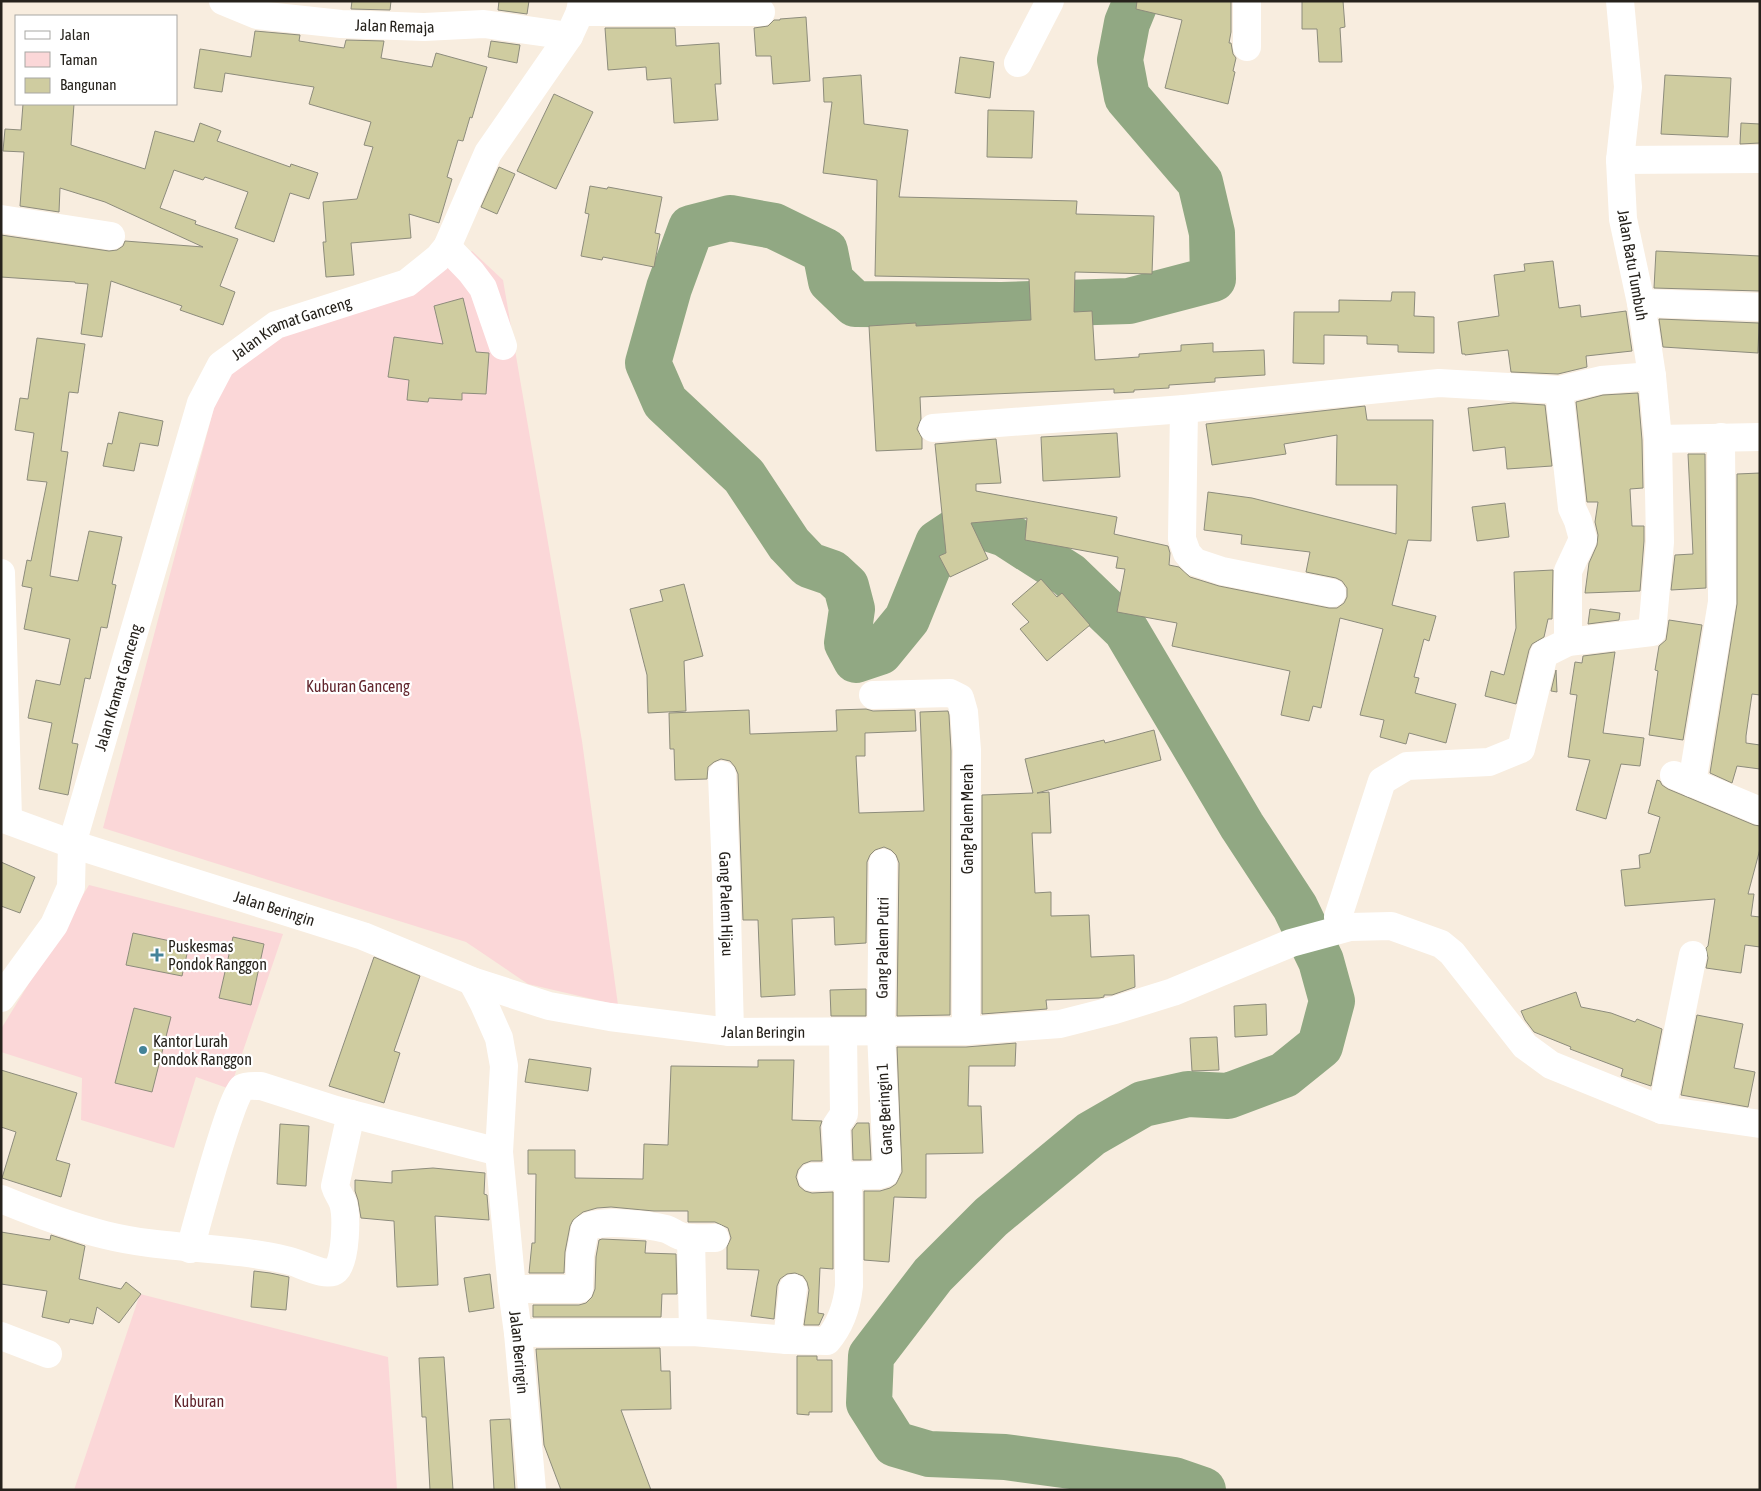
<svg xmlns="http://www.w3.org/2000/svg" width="1761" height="1491" viewBox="0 0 1761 1491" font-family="'Asap Condensed',sans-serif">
<rect width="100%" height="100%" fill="#f8eddf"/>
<path fill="#fbd7d8" d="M472,251l31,29 79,461 36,264 -90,-21 -62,-42 -363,-114 118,-447 81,-59 105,-28z
M89,885l194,49 -53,155 -34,-12 -22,71 -93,-28 1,-42 -81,-26v-23z
M140,1294l248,63 9,133h-323z"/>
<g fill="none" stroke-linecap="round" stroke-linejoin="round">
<path stroke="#91a883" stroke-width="46" d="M1136,1l-9,22 -7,37 7,37 73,85 12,51 1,46 -84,22 -127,4 -147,-1 -24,-23 -6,-30 -51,-25 -44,-8 -39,10 -22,60 -21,75 17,39 79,74 45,68 20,21 23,8 14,13 6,23 -5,34 9,17 24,-8 27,-33 31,-76 21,-14 25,-2 21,7 64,41 57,55 116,196 53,81 26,54 11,40 -12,45 -36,29 -56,21 -40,-2 -45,10 -52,30 -100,83 -58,58 -62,81 -2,47 26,41 34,10 76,3 169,23 29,10"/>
</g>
<path fill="#cfcca0" stroke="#8d8c7c" d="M352,1h39l-1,9 -39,-1z
M499,1h30l-2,13 -29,-4z
M1137,1h94v31l-2,11h2l2,11 3,4 -3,13 2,1 -7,32 -63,-16 17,-68 -46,-11z
M1302,1h41l2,26 -5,1 2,34h-23l-2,-33h-15z
M806,17l4,64 -37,3 -2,-28h-15l-2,-28 14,-2 6,-6h6v-1z
M605,28h70l1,18 43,-3 2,41h-6l3,36 -44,3 -3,-45 -24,2 -1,-13 -38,3z
M255,31l45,4 -1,6 45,7 2,-8 38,1 -3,17 51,9 4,-14 51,14 -15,51 -2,-1 -7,24 -5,-1 -11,37 5,2 -13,44 -30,-9 2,24 -60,5 3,32 -28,2 -3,-35h3l-3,-40 34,-3 16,-52 -9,-2 7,-23 -62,-18 5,-17 -89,-14 -3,19 -28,-4 6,-39 51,8z
M491,41l29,4 -3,18 -29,-6z
M960,57l34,5 -4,36 -35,-5z
M861,75l3,49 44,6 -9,67 178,4 -1,13 78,2 -2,58 -77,-2 -1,40 18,-1 3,49 44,-3v-3l42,-3v-6l32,-2v9l51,-2 1,25 -50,3v4l-46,3v3l-35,2v2l-20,1v-4l-194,8 1,22 -4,10 5,9v11l-46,2 -7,-125 47,-3v3l115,-6 -2,-41 -154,-3 2,-96 -54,-7 9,-71h-8l-1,-24z
M1665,75l66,3 -3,59 -67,-3z
M554,94l39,18 -37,77 -39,-18z
M23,104h51l-3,41 74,24 10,-38 39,11 6,-19 21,8 -4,10 73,26 1,-3 27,9 -9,26 -19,-6 -16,49 -39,-14 13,-36 -43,-15 -2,3 -29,-10 -14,38 36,13 -1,3 43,15 -18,47 15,6 -12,33 -43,-15 2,-4 -71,-25 -9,56 -21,-3 7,-50 -13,-1v-1l-74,-5v-42l108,16 8,-1 6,-4 2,-5 78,6 -98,-45 -45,-14 -1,24 -39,-6 4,-54 -21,-1 2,-22 16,1z
M988,110l46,1 -2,47 -45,-1z
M1741,123l19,1v19l-20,1z
M499,167l16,7 -18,40 -16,-7z
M590,186l17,3 1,-2 54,10 -7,36 5,1 -6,33 -51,-10 -1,3 -21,-4 8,-42 -4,-1z
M1656,251l104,5v35l-106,-3z
M1553,261l6,47 21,-3 1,12 45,-6 6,40 -46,5 1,11 -29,7 -47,-2 -3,-22 -43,5v-1h-3l-4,-32 41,-6 -5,-41 31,-4 -1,-7z
M1392,292h23l-1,24 20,1v36l-36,-1v-7l-31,-1v-8l-43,-1v29l-31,-1 1,-51h45v-12l52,1z
M463,298l13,54 13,1 -3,41 -24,-1v7l-33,-2 -1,4 -21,-2 2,-20 -21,-3 6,-40 49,7 -9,-38z
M1659,319l100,4 -1,30 -95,-6z
M37,338l48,6 -7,49 -9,-1 -8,59 7,1 -18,124 28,5 11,-50 33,6 -10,47 4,1 -9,43 -6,-1 -11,52 -5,-1 -13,65 6,1 -10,51 -29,-6 13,-66 -24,-5 8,-38 24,5 10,-46 -46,-10 8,-41 -10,-2 5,-26 4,1 16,-79 -20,-2 7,-47 -19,-3 5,-32 8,1z
M1638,393l4,47 1,48 -13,1 2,37h12v15l-4,50 -55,2 4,-30 8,-18 1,-10 -3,-13 3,-20h-11l-11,-100 27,-7z
M1513,403l32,2 7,61 -45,3 -2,-22 -32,4 -5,-43z
M1365,406l2,14h66l-2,121 -23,-1 -16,65 44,11 -7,25 -5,-2 -10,38 5,1 -4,15 41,11 -10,39 -37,-10 -3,11 -26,-7 4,-17 -24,-5 23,-86 -43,-11 -19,90 -8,-2 -4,15 -28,-6 9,-44 -118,-25 5,-23 -60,-11 8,-43 -9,-1 2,-11 -93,-17 2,-22 -56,5 17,36 -38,18 -11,-21 7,-3 -11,-109 61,-5 5,44 -25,1v7l141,26 -3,17 54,12 2,7 -1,12 10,2 11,10 29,9 110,22h8l7,-5 3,-6v-9l-5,-7 -6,-3 -30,-6 4,-20 -69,-8 1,-9 -38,-5 4,-38 44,6 144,36 1,-49h-61l1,-50 -53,9 2,10 -74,11 -6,-41z
M119,412l44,9 -5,25 -18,-3 -6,28 -31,-5 5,-23 4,1z
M1117,433l3,44 -77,4 -2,-44z
M1688,454h17l1,134 -35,2 4,-35 18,-1z
M1760,473v222l-8,-1 -6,42v7l14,2v24l-23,-3 -5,17 -22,-10 27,-169v-130z
M1505,503l4,34 -32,4 -5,-34z
M1553,570l-1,49h-4l-4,18 -12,7 -3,6 -13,54 -31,-8 6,-25 13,4 12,-47 -2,-56z
M1041,579l16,18 5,-4 28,32 -43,36 -27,-32 9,-7 -17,-18z
M684,584l19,72 -19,5 2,50 -38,2 -1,-38 -17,-66 33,-8 -3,-11z
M1590,609l30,4 -1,7 -31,4z
M1669,620l33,5 -19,115 -34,-5 9,-64 -3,-1 4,-24 7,-6z
M1615,652l-12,81 41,5 -4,28 -19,-2 -15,55 -30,-9 14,-50 -22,-3 9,-62 -7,-1 5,-32 7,1 1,-7z
M1556,670l1,22 -6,-1z
M866,709l7,2 42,-1 1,21 -51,2v23h-9l3,57 65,-2 -4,-99 28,-1 1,4 2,36 -1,264 -53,1 2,-153 -3,-8 -5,-5 -7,-3 -9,3 -5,5 -3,7 -1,81 -31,2 -1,-28 -42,2 3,76 -34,2 -3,-77h-15l-5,-146 -3,-7 -5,-6 -9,-2 -7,3 -6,5 -1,12 -32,1 -1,-31h-4l-1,-36 80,-3 1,24 87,-3 -1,-21z
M1154,730l7,30 -124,33 12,-1 2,41h-19l3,60 16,-1v24l38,-1 2,42 43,-2 1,32 -23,8h-8v2l-5,1 -53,2 1,9 -65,5v-219l51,-2 -8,-34 79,-19 1,3z
M1657,780l3,1 2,4 6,4 86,36 6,1v23l-12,45h6l-3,22 9,1v30l-15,-2 -4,28 -35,-5 2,-10 -2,-10 2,-2 7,-47 -90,7 -4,-36 19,-2 -1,-13 11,-2 10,-36 -12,-4z
M1,862l34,15 -15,36 -19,-7z
M133,933l56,12 -7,31 -56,-11z
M233,937l31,7 -13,61 -32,-7z
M374,957l46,19 -26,75 6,2 -16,50 -55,-17z
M866,989v27h-35l-1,-26z
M1576,992l5,15 30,6 24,9 2,-3 25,10 -11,57 -30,-10 2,-7 -53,-20 1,-2 -37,-15 -9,-12 -4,-9z
M1266,1004l1,31 -32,2 -1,-31z
M134,1008l37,9 -19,75 -37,-9z
M1697,1015l46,9 -9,44 21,4 -7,35 -67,-12z
M1217,1037l2,33 -27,1 -2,-33z
M1016,1043l-1,23h-46l-1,40h13l2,47 -57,1v44l-32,-1 -5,65 -25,-2v-69h16l10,-3 6,-4 6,-12 -5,-125h69z
M529,1059l62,9 -3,23 -63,-9z
M758,1060h36l-2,60 30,1 -2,6 2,34h-11l-8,3 -5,6 -2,7 3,9 6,5 7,2 21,-1v77l-13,-1 -2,45 6,1 -5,11h-15l5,-35 -2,-8 -4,-6 -8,-3 -8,1 -7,5 -3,7 -3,33 -23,-3 8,-46 -32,-1v-22l4,-9 -3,-10 -13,-6h-27v-11h-34l-43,-4 -14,1 -14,4 -10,8 -3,6 -5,26 -1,21h-35l3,-30h3l1,-69h-8v-24h47v28l68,1 1,-35 24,1 3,-79 87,1z
M1,1070l76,23 -21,67 14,4 -9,33 -59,-19 14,-46 -15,-5z
M857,1123h12l2,37h-18l-1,-30z
M280,1124l29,2 -3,60 -29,-2z
M433,1168l52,5 -1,21 3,1 2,25 -54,-4 3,69 -41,2 -3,-66 -33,-3 -3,-18 -3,-9v-11l37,3v-12z
M1,1232l49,8 1,-5 34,11 -6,33 42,10 5,-7 15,12 -22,29 -22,-16 -4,17 -23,-5 -1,4 -27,-6 5,-26 -46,-7z
M602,1239l44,2 -1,12 31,1 1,40h-15l-1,23h-128v-12h46l7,-2 6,-6 3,-8 1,-32 3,-17z
M254,1271l16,2 19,4 -3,33 -35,-3z
M490,1274l4,34 -25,4 -5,-34z
M660,1348l1,23h9l1,38 -50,1 30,80h-90l-17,-45 -8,-96z
M797,1356h20v4h15v52h-23v3l-12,-1z
M444,1357l9,133h-23l-4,-73h-4l-3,-59z
M510,1419l5,71h-21l-4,-70z"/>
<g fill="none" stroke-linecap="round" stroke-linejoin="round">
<g stroke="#fff" stroke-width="28">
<path id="s1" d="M223,1l34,14 84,9 83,3 60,-3 85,12"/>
<path d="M1247,1v46"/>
<path d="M580,12h181"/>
<path d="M1018,63l32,-62"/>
<path d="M1620,160l140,-1"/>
<path d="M1,219l110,17"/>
<path d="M447,247l24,25 12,16 20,58"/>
<path d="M1641,303l119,4"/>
<path d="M1559,390l13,118 6,13 5,18 -15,32v71"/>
<path d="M1184,409l-2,130 5,14 8,9 27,9 110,22"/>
<path d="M933,428l251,-19 255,-26 120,7 42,-10 51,-4"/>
<path d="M1658,439l102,-2"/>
<path d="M1,573l7,246"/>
<path d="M873,695l77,-2 10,5 4,14 3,38 -1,281"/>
<path id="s2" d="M722,775l4,99 4,158"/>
<path d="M1674,775l86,36"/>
<path d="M1692,783l30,-181 -1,-165"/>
<path id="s3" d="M1,818l71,26 291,92 109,45 77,25 61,11 120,15 236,-1 94,-7 55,-14 58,-18 118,-49 59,-16 41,-1 50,18 11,9 73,93 26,19 111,45 98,14"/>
<path d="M1341,929l-3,-12 44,-136 25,-15 82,-4 32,-13 23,-95 24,-12 84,-10 8,-90 -2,-103 -6,-63 -11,-73 -18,-84 -3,-59 8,-73 -8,-86"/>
<path id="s4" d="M472,981l12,23 15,34 5,28 -5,86 13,137 6,44 14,157"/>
<path id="s5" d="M1,998l53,-73 17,-38 1,-43 129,-441 20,-38 55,-40 131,-42 31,-25 9,-11 41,-94 81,-117 11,-24 2,-11"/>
<path d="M1662,1110l31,-155"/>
<path id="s6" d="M812,1177l67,-2 6,-2 2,-6 -6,-135 2,-169"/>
<path d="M838,1177l-2,-51 8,-12 -1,-82"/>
<path d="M1,1199c34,14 68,27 104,36 60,15 122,11 181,25 13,2 40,19 50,10 10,-9 11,-55 7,-67 -2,-6 -6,-10 -8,-17l16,-72"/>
<path d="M691,1238l2,94"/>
<path d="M190,1249c6,-22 41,-153 52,-161 5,-3 13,-2 19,-2l75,24 163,42"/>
<path d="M512,1289h67l1,-34 5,-26c10,-11 66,-4 81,0 6,2 11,7 18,8 10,2 21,1 31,1"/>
<path d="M518,1333l175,-1 94,8 40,1c13,-15 20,-36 22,-55l-1,-110"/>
<path d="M1,1336l47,18"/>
<path d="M787,1340l6,-52"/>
</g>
</g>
<g fill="#448398" stroke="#fff" stroke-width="2">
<path d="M154.5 947.5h5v5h5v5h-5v5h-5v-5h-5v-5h5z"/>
<circle cx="143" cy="1050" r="5"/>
</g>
<g text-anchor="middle" stroke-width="4.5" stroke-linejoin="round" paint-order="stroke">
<g font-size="16" fill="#26221c" stroke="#fff">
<text dy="6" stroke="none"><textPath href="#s1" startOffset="175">Jalan Remaja</textPath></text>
<text transform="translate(1633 265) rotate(80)" y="6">Jalan Batu Tumbuh</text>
<text dy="6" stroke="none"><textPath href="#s5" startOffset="758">Jalan Kramat Ganceng</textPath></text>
<text dy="6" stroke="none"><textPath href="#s5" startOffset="338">Jalan Kramat Ganceng</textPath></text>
<text transform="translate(967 819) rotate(-90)" y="6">Gang Palem Merah</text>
<text dy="6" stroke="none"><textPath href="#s2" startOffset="129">Gang Palem Hijau</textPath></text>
<text dy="6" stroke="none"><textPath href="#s3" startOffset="288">Jalan Beringin</textPath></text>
<text dy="6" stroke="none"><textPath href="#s6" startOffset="299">Gang Palem Putri</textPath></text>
<text dy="6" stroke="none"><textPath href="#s3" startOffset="796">Jalan Beringin</textPath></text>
<text transform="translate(884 1109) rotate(-93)" y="6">Gang Beringin 1</text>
<text dy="6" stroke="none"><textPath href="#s4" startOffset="379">Jalan Beringin</textPath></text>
</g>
<g font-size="16" fill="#62262d" stroke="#fff">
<text x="358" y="692">Kuburan Ganceng</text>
<text x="199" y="1407">Kuburan</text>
</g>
<g font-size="16" fill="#26221c" stroke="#fff" text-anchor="start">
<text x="168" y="952">Puskesmas<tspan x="168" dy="18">Pondok Ranggon</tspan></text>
<text x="153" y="1047">Kantor Lurah<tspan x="153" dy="18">Pondok Ranggon</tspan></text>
</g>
</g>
<rect width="1761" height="1491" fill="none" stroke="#26221c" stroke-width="5"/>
<rect x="15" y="15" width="162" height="90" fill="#ffffff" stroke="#a8a7a4"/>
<rect x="25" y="31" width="25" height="8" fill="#ffffff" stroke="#a8a7a4"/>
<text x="60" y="40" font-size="15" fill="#26221c">Jalan</text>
<rect x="25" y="52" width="25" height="15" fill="#fbd7d8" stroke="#a8a7a4"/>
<text x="60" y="65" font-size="15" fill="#26221c">Taman</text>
<rect x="25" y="78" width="25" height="15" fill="#cfcca0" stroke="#a8a7a4"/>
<text x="60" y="90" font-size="15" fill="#26221c">Bangunan</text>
</svg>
